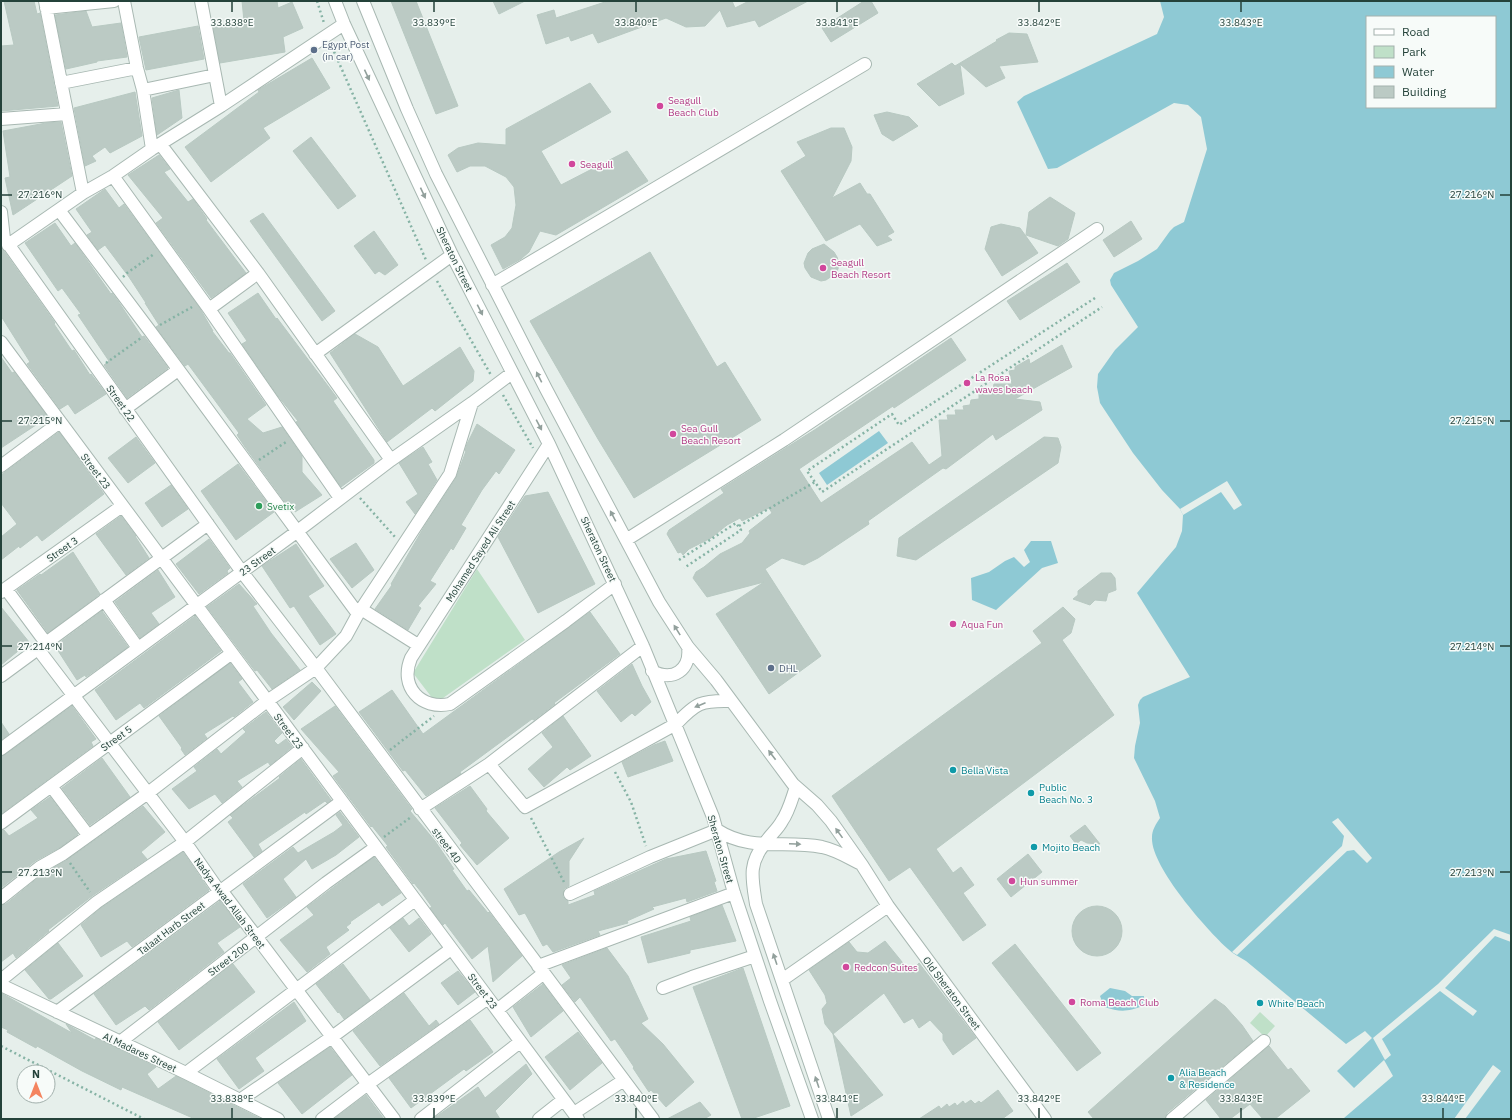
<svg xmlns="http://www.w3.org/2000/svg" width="1512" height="1120" viewBox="0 0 1512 1120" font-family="'IBM Plex Sans',sans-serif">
<rect width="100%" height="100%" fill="#e6efeb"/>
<path fill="#bfe0c8" d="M477,569l48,71 -89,63 -23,-30z
M1260,1012l15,14 -10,11 -15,-14z"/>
<path fill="#8ec9d4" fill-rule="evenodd" d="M1160,1h351v1118h-167v-1l49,-42 -9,-16 -30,28 -17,-17 35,-33 -7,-7 -19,13 -100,-83c-6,-4 -13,-7 -18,-12 -21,-19 -78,-83 -76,-112 0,-7 4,-13 8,-19l-5,-17 -21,-43 1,-12 5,-23 -2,-18 2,-5 3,-3 47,-20 -53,-84 39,-46 6,-16 1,-16 -3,-6 -18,-19 -29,-37 -33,-50 -3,-16 1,-13 17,-24 23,-23 -27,-42 -1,-5 4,-7 24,-12 19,-12 13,-18 4,-4 10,-5 23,-73 -6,-32 -13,-12 -14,-2 -117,65 -9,1 -31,-67 7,-6 133,-62 7,-17zM1367,17h128v90h-128z
M879,431l9,12 -61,42 -8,-12z
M1031,541h20l7,22 -16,5 -46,42 -24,-10 -1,-22 18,-6 16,-11 9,-4 10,10 6,-5 -6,-12z
M1110,988l15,3 7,5h12l-1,10c-16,6 -23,6 -39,1l-4,-11z"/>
<path fill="#e6efeb" d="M1227,481l15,24 -8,5 -13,-18 -38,23 -3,-6z
M1338,818l34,40 -5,5 -13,-13 -7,1 -110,104 -5,-3 110,-106 2,-10 -12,-14z
M1494,929l17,6v7l-16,-6 -50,52 32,23 -4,5 -33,-25 -58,48 9,16 -6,5 -12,-22 65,-54z
M1493,1065l8,6 -36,48h-11z"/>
<path fill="#bbcac4" stroke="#b8c9c2" d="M4,1h30l3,13 3,-1 18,93 -57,5v-65l13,-1z
M242,1h35l1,7 14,-6 11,26 -20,9 2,15 -65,11 -7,-37 31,-5z
M391,1h25l42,105 -22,8z
M493,1h32l-26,13z
M608,1h124l3,7 14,-7h59l-49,26 -4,-7 -28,7 -7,-17 -15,16 -19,1 -20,-9 -68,25 -5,-10 -22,8 -2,-5 -23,8 -9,-29 17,-5 2,8z
M864,1h7l7,12 -47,29 -9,-14z
M86,11l6,16 29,-4 6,34 -30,4v1l-31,7 -11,-54z
M198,26l6,33 -58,11 -7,-33z
M1009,33l18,1 11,28 -39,4 6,12 -19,9 -26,-23 4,30 -25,12 -22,-22 35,-21 3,3 42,-25 -1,-1z
M312,58l18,30 -67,40 7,10 -59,44 -26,-35 74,-55 -1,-2z
M590,83l21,29 -70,39 20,34 66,-34 21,30 -92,54 -16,-4 -11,21 -8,7 -18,10 -12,-24 14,-8 7,-9 4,-23 -2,-18 -8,-10 -21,-11h-15l-13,6 -9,-17 10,-7 20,-5 28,2v-16z
M179,90l3,28 -25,17 -5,-37z
M135,92l7,44 -32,17 -5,-6 -13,9 4,5 -11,5 -11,-58z
M887,112l22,5 9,9 -25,15 -11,-7 -8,-19z
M61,122l11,54 -59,39 -8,-37 5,-1 -7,-46 43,-8z
M831,128h13l8,19 -1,14 -19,37 28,-15 7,11h3l24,38 -7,4 5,4 -15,6 -17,-22 -34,17 -45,-70 25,-15 -9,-14z
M311,137l45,59 -18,13 -45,-58z
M159,155l11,14 -6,3 24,30 5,-3 14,20 -1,1 40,53 -35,25 -55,-75 7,-5 -35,-43z
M105,189l14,19 5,-4 75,103 14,24h-1l17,22h1l36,52 -19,14 16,14 19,-6 20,29v16l20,23 -27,17 -6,-8 -2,1 -42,-58 -8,-12 2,-2 -51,-69 -3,2 -29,-39 3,-2 -14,-22h1l-17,-26 -24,-32 -7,5 -11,-15 5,-3 -16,-23z
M1050,197l25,16 -7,26 -10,7 -32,-11 3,-23z
M263,213l72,98 -13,10 -72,-100z
M1131,221l11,18 -28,18 -11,-17z
M55,223l16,23 4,-3 36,51 1,-1 6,8 24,36 2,-1 24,32 -41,30 -23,-33 5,-4 -31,-46 3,-1 -19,-26 -4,3 -33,-48z
M1001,224l19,4 18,25 -36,23 -17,-27 6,-22z
M374,231l24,34 -13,10 -6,-4 -4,3 -21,-28z
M824,244l10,8 3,5 2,6 -1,6 -3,5 -9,6 -5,1 -10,-4 -6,-9 -1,-5 4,-10 4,-4z
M1,247l52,73 2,3 -1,1 18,27 2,-1 16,25 1,-1 15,20 -31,20 -7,-10 -8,5 -33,-45 3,-2 -29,-46z
M650,252l67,115 8,-5 36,58 -127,78 -36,-59 -68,-118z
M1067,263l13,19 -60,38 -13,-19z
M258,293l18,26 1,-1 60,80 -4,3 41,59v3l-33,24 -45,-65 2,-1 -20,-25 -36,-52 5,-3 -19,-28z
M355,334l23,13 25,39 57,-39 14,24 -1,10 -38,30 -3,-3 -45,34 -57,-89z
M951,338l15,22 -72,48 -1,-2 -94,63 22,34 91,-61 17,23 13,-9 -3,-36h9l-1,-5h9l-1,-5h9l-1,-4 7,-1 1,-5 8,-1v-5h7v-5h7l1,-5h18l-3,-13 6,-1v-3l14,-8 1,5 32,-19 10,22 -57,32 25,3 2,8 -46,30 -3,-6 -47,35 -3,-1 -75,53 1,3 -51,34 -14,7 -22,-7 -17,11 56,87 -52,38 -53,-80 48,-32 -57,15 -14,-19 3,-6 8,-5 16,-13 22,-11 8,-10 -1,-2 23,-18 -3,-5 -27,13 -2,-3 -13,7 -16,13 -22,11 -6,6 -2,-3 -3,1 -11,-19 2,-4 55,-37 -3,-4 95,-60z
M1,357l11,16 2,-1 34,45 -47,31z
M477,424l38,26 -16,24 -3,-3 -14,19 -21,35 5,3 -13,22 -2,-2 -21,33 6,3 -18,22 3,2 -13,22 -33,-21 17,-24 -1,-1 33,-57 32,-49 10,-27h-1l2,-7z
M59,432l45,62 -62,47 -5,-6 -17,13 -1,-2 -18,14v-23l16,-13 -16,-21v-28z
M136,437l19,26 -27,20 -20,-25z
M1044,437l14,1 3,9 -3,16 -142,97 -19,-4 2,-18z
M423,447l9,15 -4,2 9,16 -22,34 -9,-12 12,-8 -19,-31z
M238,464l36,48 -38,28 -35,-49z
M171,485l17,24 -26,18 -17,-24z
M548,492l47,92 -57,29 -40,-76 27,-41z
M121,516l15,20h-1l14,22 -23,17 -30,-41z
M209,539l21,29 -3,3 1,2 -29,21 -23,-30z
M356,543l18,27 -22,18 -22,-29z
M296,544l28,42 -16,10 28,38 -16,11 -26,-39 -4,2 -28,-42z
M73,552l27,42 -52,39 -31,-43 23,-16 1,1z
M158,570l17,27 -24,16 8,11 -19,14 -25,-36z
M1101,573h10l4,5 1,12 -8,3 -2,8 -11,-1 -5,5 -17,-6 5,-4v-4z
M239,584l18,20 -4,2 18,27 29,37 -28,19 -15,-19 -2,1 -48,-64z
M1,607l28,35 -28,23z
M1063,607l12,12 -4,14 -9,7 52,75 -178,134 17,24 8,-6 13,18 -11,8 23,32 -23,16 -53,-74 -21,14 -57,-85 210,-153 -9,-12z
M102,611l26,36 -42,30 -1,-2 -8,5 -22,-34z
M590,612l30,42 -66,49 1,1 -21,16 -2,-1 -72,53 1,2 -35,22 -21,-26 -2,1 -44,-59 33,-22 31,44z
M195,616l26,35 -77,57 -4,-5 -24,17 -21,-30z
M230,663l12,16 -4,3 15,20 -19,15 -1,-1 -29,18 3,4 -22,17 -4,-6 1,-1 -23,-32z
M632,664l10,22 9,16 -16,14 -3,-3 -11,9 -24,-31z
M312,682l9,9 -27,29 -11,-13z
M72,706l24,33 -5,3 2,4 -92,68v-58l4,-1z
M335,706l73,98 4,5 -2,2 25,30 19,28 -2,1 15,21 2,-1 19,23 1,-1 33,44 -29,26 -5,-36 -16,13 -27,-36 -2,2 -13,-17 2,-1 -10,-14 -8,-10 -1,1 -27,-37 2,-1 -16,-20 -1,1 -38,-51 6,-4 -38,-43z
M266,712l16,21 -8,8 4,4 8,-6 6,8 -22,18 -2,-3 -31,19 5,6 -20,16 -7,-9 -26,15 -17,-20 25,-18 -3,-4 23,-18 4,5 25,-22 -3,-3z
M563,716l28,40 -21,14 -3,-3 -23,20 -16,-18 25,-22 -11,-14z
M1,722l8,12 -8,6z
M665,741l8,20 -45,16 -6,-15 32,-17z
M102,758l28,39 -40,28 -28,-37z
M301,759l30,41 -4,3 -2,-2 -19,13 -1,-2 -47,32 4,7 -8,6 -26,-35 5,-4 -3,-3 50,-37 -1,-1z
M470,786l17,23 -1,2 23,27 -32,27 -17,-20 2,-2 -27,-35z
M50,797l28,37 -19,14 -24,13 -34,27v-58h3l5,6 29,-18 -7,-8z
M143,806l22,26 -24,20 6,7 -55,37 -44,34 1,1 -33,27 -3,-5 -12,9v-57l5,-1 38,-31 23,-13z
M340,812l19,25 -23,18 -24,14 -6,-10 -23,20 13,18 -29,21 -24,-34 50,-37 5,6 36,-21 9,-7 -7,-10z
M1085,825l15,19 -13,-1 -6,-3 -5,4 -6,-8z
M584,838l-15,23v25l-5,3 -1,5v3l5,4v4l27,-10 -1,-4 72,-32 40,-8 10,30 -2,1 3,9 -30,11 -1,-4 -34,9 2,2 -27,12 1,2 -30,8 2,4 -47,17 -6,-8 -4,2 -18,-33 -6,2 -15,-26 55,-37z
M183,852l26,38 -77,57 -5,-6 -26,16 -20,-32 20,-17z
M1028,854l14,18 -31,25 -14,-18z
M374,857l27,36 -19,13 -3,-4 -29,20 1,1 -5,4 3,3 -23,17 4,7 -23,18 -27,-32 34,-25 -7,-8z
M220,901l20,26 -23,16 7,9 -75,58 -4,-4 -29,19 -22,-31z
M722,905l14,36 -46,9v3l-42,10 -7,-26 50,-16 -1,-4z
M1072 931a25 25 0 1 1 50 0a25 25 0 1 1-50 0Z
M403,918l6,8 10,-8 12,16 -22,18 -19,-24z
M885,941l26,32 8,-10 57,75 -23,17 -10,-15v-6l-13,-14 -11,8 -6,-10 -9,5 -20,-30 -51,41 -8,-10 -3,-15 5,-6 -2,-8 -16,-25 40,-28 8,10 11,1z
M58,943l25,33 -32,23h-2l-24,-29z
M1015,944l86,109 -24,18 -85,-108z
M607,948l21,28 20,43 -7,4 22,21 31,38 -28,25 -15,-17 -2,2 -16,-24 1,-1 -19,-28 -4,2 -31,-44 -5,5 -13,-17 9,-7 -9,-13z
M233,964l22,28 -76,58 -21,-28z
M343,964l27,36 -26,19 -5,-7 -1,1 -22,-29z
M743,968l47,138 -39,13h-9l-49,-132z
M458,971l17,21 -17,13 -17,-22z
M543,984l20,27 -32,26 -18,-30z
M1,993l71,40 -6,-9 29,16 1,-2 60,29 -9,7 11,15 18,-13 85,43h-66l-73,-32 -1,3 -39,-19 -45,-25 -1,2 -29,-16 1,-2 -7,-3z
M404,993l25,33 7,-6 3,4 -59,42 -27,-35z
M1215,999l10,7 17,19 11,16 -86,72 -2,6h-71l-6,-7z
M294,1002l12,19 -51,37 9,13 -25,18 -22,-30z
M470,1020l23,32 -27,19 -2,-2 -53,39 -22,-30z
M578,1032l24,31 -32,27 -25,-33z
M833,1034l50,61 -32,21z
M1269,1046l19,24 3,-2 19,23 -35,28h-12l-13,-15 -20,15h-9l-15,-19z
M330,1047l22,28 -50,39 -24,-31z
M526,1064l6,10 -37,37 5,8h-67l45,-32 7,11z
M998,1090l15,21 -11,8h-83l20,-13 2,3 6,-5 2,3 6,-4 2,3 6,-5 2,3 6,-4 4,4 4,-3 2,2z
M366,1095l18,24h-50z
M700,1102l11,13 -7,4h-37z"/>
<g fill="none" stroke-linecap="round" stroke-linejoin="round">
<defs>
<path id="minor" d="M45,1l38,192
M124,1l13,67 6,22 9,59
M201,1l20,105
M335,1l9,23 108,231 97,189 94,202 70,171 21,76 36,108 42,118
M363,1l44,108 29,65 110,215 113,213 29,45 28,33 77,104 24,21 14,16 31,44 26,41 157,213
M46,8l68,-7
M61,83l76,-15
M143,90l72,-15
M1,119l66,-5
M161,145l97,128 133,187
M113,176l96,133 131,189
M59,210l91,121 208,283
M1,212l3,27
M1,234l241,338 74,96 337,451
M8,245l75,-52 30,-17 39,-27 69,-43 123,-82
M492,285l373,-221
M209,309l49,-36
M1,342l577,777
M315,354l137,-99
M125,409l53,-39
M549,444l-138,214c-12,29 10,52 39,46l116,-83 49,-37
M1,466l59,-44
M626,540l158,-100 313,-211
M6,589l40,54
M1,592l121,-86
M104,600l34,48
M361,609l57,36
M38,649l147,193 32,46 4,2 173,229
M652,671c21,11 39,-1 36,-24
M1,676l207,-152
M1,749l294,-216 96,-73 81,-57 40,-30
M489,764l36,43 151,-83c20,-21 25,-24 55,-23
M51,786l37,49
M796,787c-4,11 -7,24 -14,34 -4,8 -12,14 -17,22 -17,21 -13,35 -9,61l73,215
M420,809l69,-45 154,-118
M1,823l231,-170
M570,894l80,-37 67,-27c34,22 67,10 105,17 14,3 25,10 37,16
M1,898l39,-31 23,-13 85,-61 119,-92 49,-33 30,-32 12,-22 92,-140 22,-71
M538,966l196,-73
M1,980l96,-78 88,-60 118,-94
M782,980l106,-74
M1,985l185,88 92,46
M663,988l29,-11 63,-21
M497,1010l47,-37
M57,1012l285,-211
M120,1042l206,-159 50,-36
M186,1073l229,-173
M240,1100l92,-63 119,-88
M574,1113l50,-33
M322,1119l46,-35 120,-86
M421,1119l99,-77
M539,1119l24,-19
M1172,1119l92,-78"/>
</defs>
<use href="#minor" stroke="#a8b8b2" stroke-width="14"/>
<path stroke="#86b3a5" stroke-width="2.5" stroke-dasharray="2 3" stroke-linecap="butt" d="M317,1l7,22
M332,47l94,213
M123,277l4,-4 27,-19
M437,281l54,94
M1095,298l-196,127 -7,-11 -85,57 15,21 280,-185
M160,325l32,-18
M106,363l35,-25
M503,395l30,53
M259,460l27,-18
M360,498l35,39
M739,526l76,-44
M679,560l57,-37 5,7 -57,38
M390,750l44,-34
M615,772l16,30 15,44
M531,818l34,66
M384,837l27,-20
M70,863l20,29
M1,1046l143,73"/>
<use href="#minor" stroke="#fff" stroke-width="12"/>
</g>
<defs><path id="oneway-solid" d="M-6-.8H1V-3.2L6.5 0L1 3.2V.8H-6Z"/></defs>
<g fill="#92a09c">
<use href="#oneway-solid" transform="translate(367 75) rotate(65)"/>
<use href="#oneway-solid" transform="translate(423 193) rotate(65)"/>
<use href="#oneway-solid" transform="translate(480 310) rotate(63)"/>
<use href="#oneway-solid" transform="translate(539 377) rotate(-117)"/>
<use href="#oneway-solid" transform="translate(539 425) rotate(62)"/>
<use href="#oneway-solid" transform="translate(613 516) rotate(-118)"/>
<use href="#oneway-solid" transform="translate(677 630) rotate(-122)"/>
<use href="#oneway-solid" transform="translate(700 705) rotate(157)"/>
<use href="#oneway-solid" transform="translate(772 755) rotate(-127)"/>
<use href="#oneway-solid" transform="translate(839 833) rotate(-126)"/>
<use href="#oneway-solid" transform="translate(795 844) rotate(2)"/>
<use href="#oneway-solid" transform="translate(775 959) rotate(-109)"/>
<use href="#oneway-solid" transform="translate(817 1082) rotate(-109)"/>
</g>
<path fill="none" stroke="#24423a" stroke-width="1.5" d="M232,2v10M434,2v10M636,2v10M837,2v10M1039,2v10M1241,2v10M2,195h10M1500,195h10M2,421h10M1500,421h10M2,646h10M1500,646h10M2,872h10M1500,872h10M232,1108v10M434,1108v10M636,1108v10M837,1108v10M1039,1108v10M1241,1108v10M1443,1108v10"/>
<g fill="#5c6f8a" stroke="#f7fbf9" stroke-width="1.5">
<circle cx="314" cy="50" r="4"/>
<circle cx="771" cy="668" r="4"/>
</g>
<g fill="#d1479c" stroke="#f7fbf9" stroke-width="1.5">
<circle cx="660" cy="106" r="4"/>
<circle cx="572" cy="164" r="4"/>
<circle cx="823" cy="268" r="4"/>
<circle cx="967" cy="383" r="4"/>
<circle cx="673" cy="434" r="4"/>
<circle cx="953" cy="624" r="4"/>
<circle cx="1012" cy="881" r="4"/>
<circle cx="846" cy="967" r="4"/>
<circle cx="1072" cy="1002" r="4"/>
</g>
<circle fill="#2e9e5b" stroke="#f7fbf9" stroke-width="1.5" cx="259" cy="506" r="4"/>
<g fill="#0f9aa8" stroke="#f7fbf9" stroke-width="1.5">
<circle cx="953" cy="770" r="4"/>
<circle cx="1031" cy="793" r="4"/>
<circle cx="1034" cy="847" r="4"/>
<circle cx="1260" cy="1003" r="4"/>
<circle cx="1171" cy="1078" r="4"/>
</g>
<g text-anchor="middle" stroke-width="3" stroke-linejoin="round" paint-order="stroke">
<g font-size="10" fill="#4e5e75" stroke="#f7fbf9" text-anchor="start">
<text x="322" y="48">Egypt Post<tspan x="322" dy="12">(in car)</tspan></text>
<text x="779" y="672">DHL</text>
</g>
<g font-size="10" fill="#b23c85" stroke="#f7fbf9" text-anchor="start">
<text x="668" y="104">Seagull<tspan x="668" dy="12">Beach Club</tspan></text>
<text x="580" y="168">Seagull</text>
<text x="831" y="266">Seagull<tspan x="831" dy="12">Beach Resort</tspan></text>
<text x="975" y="381">La Rosa<tspan x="975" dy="12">waves beach</tspan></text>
<text x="681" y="432">Sea Gull<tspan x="681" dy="12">Beach Resort</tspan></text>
<text x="961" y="628">Aqua Fun</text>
<text x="1020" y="885">Hun summer</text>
<text x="854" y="971">Redcon Suites</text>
<text x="1080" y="1006">Roma Beach Club</text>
</g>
<g font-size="10" fill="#24423a" stroke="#f7fbf9">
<text transform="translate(455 259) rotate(64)" y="4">Sheraton Street</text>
<text transform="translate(121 403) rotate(55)" y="4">Street 22</text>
<text transform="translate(96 471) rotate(53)" y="4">Street 23</text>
<text transform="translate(62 549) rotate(-35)" y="4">Street 3</text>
<text transform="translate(599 549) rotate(65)" y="4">Sheraton Street</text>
<text transform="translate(480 551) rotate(-57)" y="4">Mohamed Sayed Ali Street</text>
<text transform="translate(257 561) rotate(-36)" y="4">23 Street</text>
<text transform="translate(289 731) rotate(53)" y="4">Street 23</text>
<text transform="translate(116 738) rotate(-36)" y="4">Street 5</text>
<text transform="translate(447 845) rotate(53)" y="4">street 40</text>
<text transform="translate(721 849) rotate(74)" y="4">Sheraton Street</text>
<text transform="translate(230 903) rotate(53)" y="4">Nadya Awad Allah Street</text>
<text transform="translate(171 928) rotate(-37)" y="4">Talaat Harb Street</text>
<text transform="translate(228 959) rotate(-37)" y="4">Street 200</text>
<text transform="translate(483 991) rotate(53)" y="4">Street 23</text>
<text transform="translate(952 993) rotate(53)" y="4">Old Sheraton Street</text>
<text transform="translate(140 1052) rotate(25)" y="4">Al Madares Street</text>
</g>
<g font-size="10" fill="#27864d" stroke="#f7fbf9" text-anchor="start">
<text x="267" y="510">Svetix</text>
</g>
<g font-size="10" fill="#0d838f" stroke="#f7fbf9" text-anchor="start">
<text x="961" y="774">Bella Vista</text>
<text x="1039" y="791">Public<tspan x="1039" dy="12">Beach No. 3</tspan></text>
<text x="1042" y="851">Mojito Beach</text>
<text x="1268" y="1007">White Beach</text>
<text x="1179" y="1076">Alia Beach<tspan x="1179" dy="12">&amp; Residence</tspan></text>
</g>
</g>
<g font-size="10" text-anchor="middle" fill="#24423a" stroke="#f7fbf9" stroke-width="3" stroke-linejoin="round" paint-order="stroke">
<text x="232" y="26">33.838°E</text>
<text x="434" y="26">33.839°E</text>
<text x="636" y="26">33.840°E</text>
<text x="837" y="26">33.841°E</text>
<text x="1039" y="26">33.842°E</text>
<text x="1241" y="26">33.843°E</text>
<text x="40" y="198">27.216°N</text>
<text x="1472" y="198">27.216°N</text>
<text x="40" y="424">27.215°N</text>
<text x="1472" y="424">27.215°N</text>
<text x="40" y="650">27.214°N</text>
<text x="1472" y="650">27.214°N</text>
<text x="40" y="876">27.213°N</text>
<text x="1472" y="876">27.213°N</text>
<text x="232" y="1102">33.838°E</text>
<text x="434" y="1102">33.839°E</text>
<text x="636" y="1102">33.840°E</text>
<text x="837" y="1102">33.841°E</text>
<text x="1039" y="1102">33.842°E</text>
<text x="1241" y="1102">33.843°E</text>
<text x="1443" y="1102">33.844°E</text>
</g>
<rect width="1512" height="1120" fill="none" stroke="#24423a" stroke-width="4"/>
<rect x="1366" y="16" width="130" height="92" fill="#f7fbf9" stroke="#a3b1ad"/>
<rect x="1374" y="29" width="20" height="6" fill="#ffffff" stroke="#a3b1ad"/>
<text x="1402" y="36" font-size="12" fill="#24423a">Road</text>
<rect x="1374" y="46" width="20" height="12" fill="#bfe0c8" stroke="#a3b1ad"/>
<text x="1402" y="56" font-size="12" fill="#24423a">Park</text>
<rect x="1374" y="66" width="20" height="12" fill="#8ec9d4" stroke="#a3b1ad"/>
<text x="1402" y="76" font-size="12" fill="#24423a">Water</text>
<rect x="1374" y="86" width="20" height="12" fill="#bbcac4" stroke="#a3b1ad"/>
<text x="1402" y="96" font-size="12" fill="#24423a">Building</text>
<g transform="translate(36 1084)"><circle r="19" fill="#f7fbf9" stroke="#a3b1ad"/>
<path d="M0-3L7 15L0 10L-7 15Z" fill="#f4845f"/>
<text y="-6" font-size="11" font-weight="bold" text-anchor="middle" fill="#24423a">N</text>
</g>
</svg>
